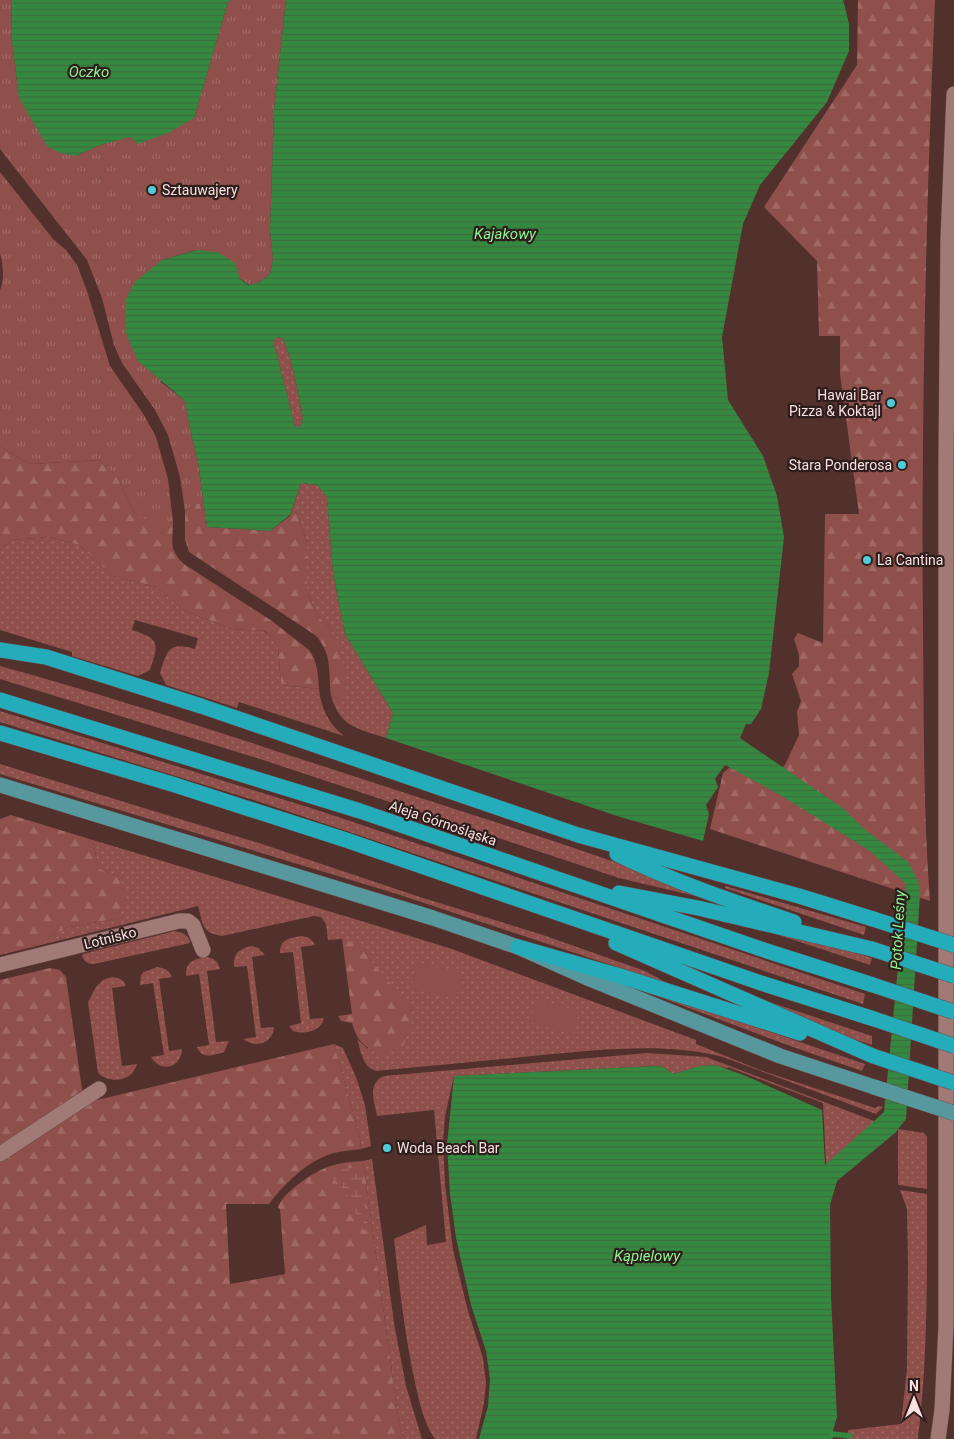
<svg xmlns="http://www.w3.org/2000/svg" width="954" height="1439" viewBox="0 0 954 1439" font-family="Roboto,sans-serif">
<defs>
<pattern id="grass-dots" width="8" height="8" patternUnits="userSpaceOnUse" patternTransform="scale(1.25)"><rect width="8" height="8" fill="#8f504b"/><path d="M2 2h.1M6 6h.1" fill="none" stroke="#a06964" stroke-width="1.8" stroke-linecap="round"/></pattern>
<pattern id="forest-firs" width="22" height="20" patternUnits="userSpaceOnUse" patternTransform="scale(1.25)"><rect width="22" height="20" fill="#8f504b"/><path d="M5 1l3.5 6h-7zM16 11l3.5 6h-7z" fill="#a06964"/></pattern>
<pattern id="wetland-marsh" width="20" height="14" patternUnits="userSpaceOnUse" patternTransform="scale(1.25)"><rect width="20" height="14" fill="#8f504b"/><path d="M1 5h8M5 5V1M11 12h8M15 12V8" fill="none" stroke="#a06964"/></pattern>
<pattern id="park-tufts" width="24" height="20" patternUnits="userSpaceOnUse" patternTransform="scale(1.25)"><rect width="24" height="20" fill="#8f504b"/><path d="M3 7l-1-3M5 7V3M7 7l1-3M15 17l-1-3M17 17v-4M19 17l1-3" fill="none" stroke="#a06964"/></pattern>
<pattern id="water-rules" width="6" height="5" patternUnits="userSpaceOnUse" patternTransform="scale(1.25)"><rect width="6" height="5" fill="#35883f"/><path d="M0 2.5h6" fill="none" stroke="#3d6d41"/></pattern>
</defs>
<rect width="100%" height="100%" fill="#52302c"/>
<path fill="url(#grass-dots)" d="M276,337l7,2 6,15 6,24 8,40 -3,9h-5l-18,-72 -4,-13z
M301,483l16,2 10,12 6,76 12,61 48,79 -7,25c-29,-10 -45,-10 -55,-42l7,3 -3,-65 -17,-18 -11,-23v-50l-10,-30 -5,-3z
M50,537l29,8 34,31 43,11 29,24 47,18 31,2 7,4 8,13 3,37 38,4c2,20 10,35 25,47l-105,-34 -2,6 -71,-23 -6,-12c7,-23 9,-32 35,-24l3,-11 -63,-18 -3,10c28,9 27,13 18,40l-12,6 -66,-20v-4l-72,-22v-80l12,-10z
M0,666c131,36 260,80 390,122 113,37 228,72 339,116l-110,-26 -362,-120 -257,-79z
M0,711l317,99 548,184 -2,10 -603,-202 -260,-80z
M0,764l262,80 158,53 120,37 105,37 26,14 -277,-92 -394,-119z
M93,840l288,87 71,22 244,91v4l64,26 115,38 4,-2 4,1 -7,7 -153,-57c-60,-15 -121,-7 -181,-2 -56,6 -111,11 -166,16 -14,-4 -15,-20 -19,-32l11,10 3,-88 -9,-13 -20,-9 -14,1 -2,-16 -5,-7 -7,-1 -92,20c-21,-3 -19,-13 -24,-30l-153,38 4,-7 20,-10 51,-9 -1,-41 -21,-9z
M725,886l141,41 -2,8 -139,-47z
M745,924l107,27 20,7 -2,7z
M175,931c8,2 14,4 15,12l-96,21c-7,0 -9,-2 -12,-8l1,-2z
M302,936c6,1 10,3 13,9l-14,2 9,72 14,-1c-3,13 -19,17 -31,13l-4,-5 12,-3 -8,-71 -13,1c0,-14 10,-15 22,-17z
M252,946l6,2 7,7 -13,2 9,71 13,-1c-1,16 -18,22 -31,12l13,-2 -9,-71 -13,1c-1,-14 5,-18 18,-21z
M206,957c8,1 12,4 14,12l-13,2 9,71 13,-1 -5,11c-10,3 -22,8 -27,-5l12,-2 -10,-71 -13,2c-1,-14 8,-17 20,-19z
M157,967c8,1 12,3 15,10l-13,2 10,72 13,-2c0,18 -21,25 -31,8l13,-2 -11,-72 -13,2 1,-10 3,-3z
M112,977c7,1 11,2 14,9l-14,2 10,78 15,-2c-5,18 -27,20 -39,9l-10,-71 8,-15 7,-7z
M724,987l148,49v9l-25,-8z
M651,992l214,72 -3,7 -69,-24 -144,-54z
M334,1044l9,4 13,29 9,28 6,41 -10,3 -1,-11z
M647,1053l59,4 168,64 -6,9 -42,35 -3,-62 -95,-36 -1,1c-23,-5 -33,1 -54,6l-10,-7 -7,-1 -202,10 -9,40 -2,26 2,42 8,66 15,61 15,47 3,25 -2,20 -8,36h-41c-13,-18 -17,-44 -22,-66 -9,-44 -14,-89 -19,-134l32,-14 1,20 19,-3 -12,-132 -57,6c-3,-16 -10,-32 7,-40z
M898,1129l26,4 3,4v52l-29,-4z
M372,1159l22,164 12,63 16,53h-18l-5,-16 -36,-262z
M900,1190l27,4c0,81 1,162 -9,244l-1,1h-70l1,-9 53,-6 6,-55 1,-106 -1,-54z"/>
<path fill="url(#forest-firs)" d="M858,0h77c-9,210 -14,420 -12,629 1,91 0,182 7,272l-220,-72 13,-56 12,-10 30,20 20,-18 14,-30 -2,-23 4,-11 -9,-27 7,-8v-11l-5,-16 4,-6 25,10 2,-129h34l-19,-140v-38h-21l-2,-75 -53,-54 93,-142z
M0,447l30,17 69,-4 18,17 18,37 36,10 2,-3c0,21 -5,28 11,43l88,57 37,29c9,12 9,25 10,39l-38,-4 -3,-37 -8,-13 -6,-4 -32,-2 -47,-18 -29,-24 -43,-11 -34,-31 -29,-8 -38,3 -12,10z
M193,504h7l7,23 63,4 20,-15 2,-6 5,3 10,30v50l11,23 17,18 11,42 -1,17 -7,6 -7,-3c-3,-24 2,-42 -16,-61l-126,-83 -4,-13v-28z
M11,815l82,25 5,28 21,9 9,25 -8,4v12l-51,9 -20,10 -4,7 -45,11v-136z
M342,939l12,4 8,5 9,13 40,46v18l-8,21 -20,8c-19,-7 -25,-11 -31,-31l-11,-2 -3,-5 14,-2z
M50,968l10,2 6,7 18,126 250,-59 26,94 1,11c-7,1 -16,2 -23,3 -28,6 -52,30 -69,52h-43l4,80 55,-10 -5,-65 -2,-1c3,-14 33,-34 47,-40 12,-5 25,-6 38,-7l36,262 5,16h-404v-459z"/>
<path fill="url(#wetland-marsh)" d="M360,1167l8,60 -1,3 -4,-1 -17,-37 -13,-14v-5l11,-4z"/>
<path fill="url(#park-tufts)" d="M0,0h12l-1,33 8,65 57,58 24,-11 94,-27 34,-116 3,-2h55l-12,110 -4,121 3,29 -3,14 -10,8 -10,3 -54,-35 -34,10 -1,122 24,19 6,33 7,28 9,65 -7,-23h-7l-8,7 -5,-34 -12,-42 -13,-25 -33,-47 -8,-18 -12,-47 -15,-38 -87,-111z
M0,172l53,67 13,11 11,15 10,26 23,75 34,49 12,22 12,42 5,42 -2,3 -14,1 -22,-11 -18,-37 -18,-17 -69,4 -30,-17v-157c5,-10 3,-26 0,-36z"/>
<path fill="#8f504b" d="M418,962l44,12 -7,25 -44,-11z
M536,999l43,12 -6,23 -43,-12z"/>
<path fill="url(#water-rules)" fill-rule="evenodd" d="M12,0h219l-3,2 -34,116 -26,15 -30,11 -8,-7 -30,8 -24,11 -16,-3 -13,-7 -28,-48 -8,-65z
M286,0h557l1,3 5,21v27l-22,51 -67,83 -17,39 -21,113 6,63 35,56 14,40 7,41 -15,136 -8,36 -10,15h-5l-6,14 104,71 20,20 44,33 10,19 2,13 -14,225 -11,14 -58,48 -7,24 1,91 6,121 -5,17 1,5h-354l9,-33 2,-27 -4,-28 -15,-46 -15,-67 -6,-44 -3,-50 7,-68 202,-10 7,1 10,7 27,-8 16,-1 30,11 76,34 3,55 59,-53 22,-228 -36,-33 -88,-55 -57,-31 -10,14 3,8 -12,18 3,9 -6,27 -86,-25 -231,-78 7,-25 -48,-79 -12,-61 -6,-76 -10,-12 -16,-2 -11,32 -20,16 -63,-4 -9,-65 -7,-28 -6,-33 -47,-40 -12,-28v-34l9,-17 27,-22 35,-10 20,2 18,11 5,16 9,6 11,-3 10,-8 3,-14 -3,-29 4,-121zM277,337l6,2 6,15 6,24 8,40 -3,9h-5l-18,-72 -4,-13z"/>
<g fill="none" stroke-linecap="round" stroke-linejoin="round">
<path stroke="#35883f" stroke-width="5.5" d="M832,1434l18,2"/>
<defs>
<path id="minor" d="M0,965l179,-44h9l5,4 10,25
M0,1154l99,-65
M938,1439l4,-29 4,-85v-862l2,-224 6,-145"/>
<path id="major" d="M0,785l433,133 85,29 67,30 195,79 94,31"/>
<path id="highway" d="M0,650l46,7 155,49 377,129 221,61 74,23
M0,700l360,111 401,138 112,36
M0,733l172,51 174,56 415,143 113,36
M617,854c57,28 117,48 177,68
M619,893l79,15 174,41
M616,943l257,113
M518,947l102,29 180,57"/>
</defs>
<use href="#minor" stroke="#684c49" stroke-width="16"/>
<use href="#major" stroke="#684c49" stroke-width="16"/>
<use href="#highway" stroke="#684c49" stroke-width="16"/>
<use href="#minor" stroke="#a17975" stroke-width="15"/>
<use href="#major" stroke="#56989e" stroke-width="15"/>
<use href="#highway" stroke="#24acba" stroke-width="15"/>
<defs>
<path id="major-bridge" d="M874,1087l80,26"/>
<path id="highway-bridge" d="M873,919l81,26
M872,949l82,27
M873,985l81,27
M874,1019l80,27
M873,1056l81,27"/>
</defs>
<use href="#major-bridge" stroke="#684c49" stroke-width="16" stroke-linecap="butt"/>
<use href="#highway-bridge" stroke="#684c49" stroke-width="16" stroke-linecap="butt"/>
<use href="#major-bridge" stroke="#56989e" stroke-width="15"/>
<use href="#highway-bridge" stroke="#24acba" stroke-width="15"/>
</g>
<g fill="#52cbd9" stroke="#2d1d1b" stroke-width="2">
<circle cx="152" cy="190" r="5"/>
<circle cx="891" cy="403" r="5"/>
<circle cx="902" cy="465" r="5"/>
<circle cx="867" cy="560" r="5"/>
<circle cx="387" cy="1148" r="5"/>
</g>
<g text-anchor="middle" stroke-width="4.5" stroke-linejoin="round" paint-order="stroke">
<g font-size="14" fill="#f8e1df" stroke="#2d1d1b" text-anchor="start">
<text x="162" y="195">Sztauwajery</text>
<text x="881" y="400" text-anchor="end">Hawai Bar<tspan x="881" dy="16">Pizza &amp; Koktajl</tspan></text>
<text x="892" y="470" text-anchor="end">Stara Ponderosa</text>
<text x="877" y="565">La Cantina</text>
<text x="397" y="1153">Woda Beach Bar</text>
</g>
<g font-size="14" fill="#f8e1df" stroke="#2d1d1b">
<text transform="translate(443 823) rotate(19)" y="5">Aleja Górnośląska</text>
<text transform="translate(110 938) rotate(-14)" y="5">Lotnisko</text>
</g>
<g font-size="15" font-style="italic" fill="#8bf493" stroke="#2d1d1b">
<text x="89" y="77">Oczko</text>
<text x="505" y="239">Kajakowy</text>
<text transform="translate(898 930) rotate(-87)" y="5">Potok Leśny</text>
<text x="647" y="1261">Kąpielowy</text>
</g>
</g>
<g transform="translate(914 1399)" stroke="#2d1d1b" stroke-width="4" paint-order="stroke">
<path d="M0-4L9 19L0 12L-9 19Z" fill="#f8e1df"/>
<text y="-8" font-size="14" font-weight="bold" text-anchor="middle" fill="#f8e1df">N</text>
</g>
</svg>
